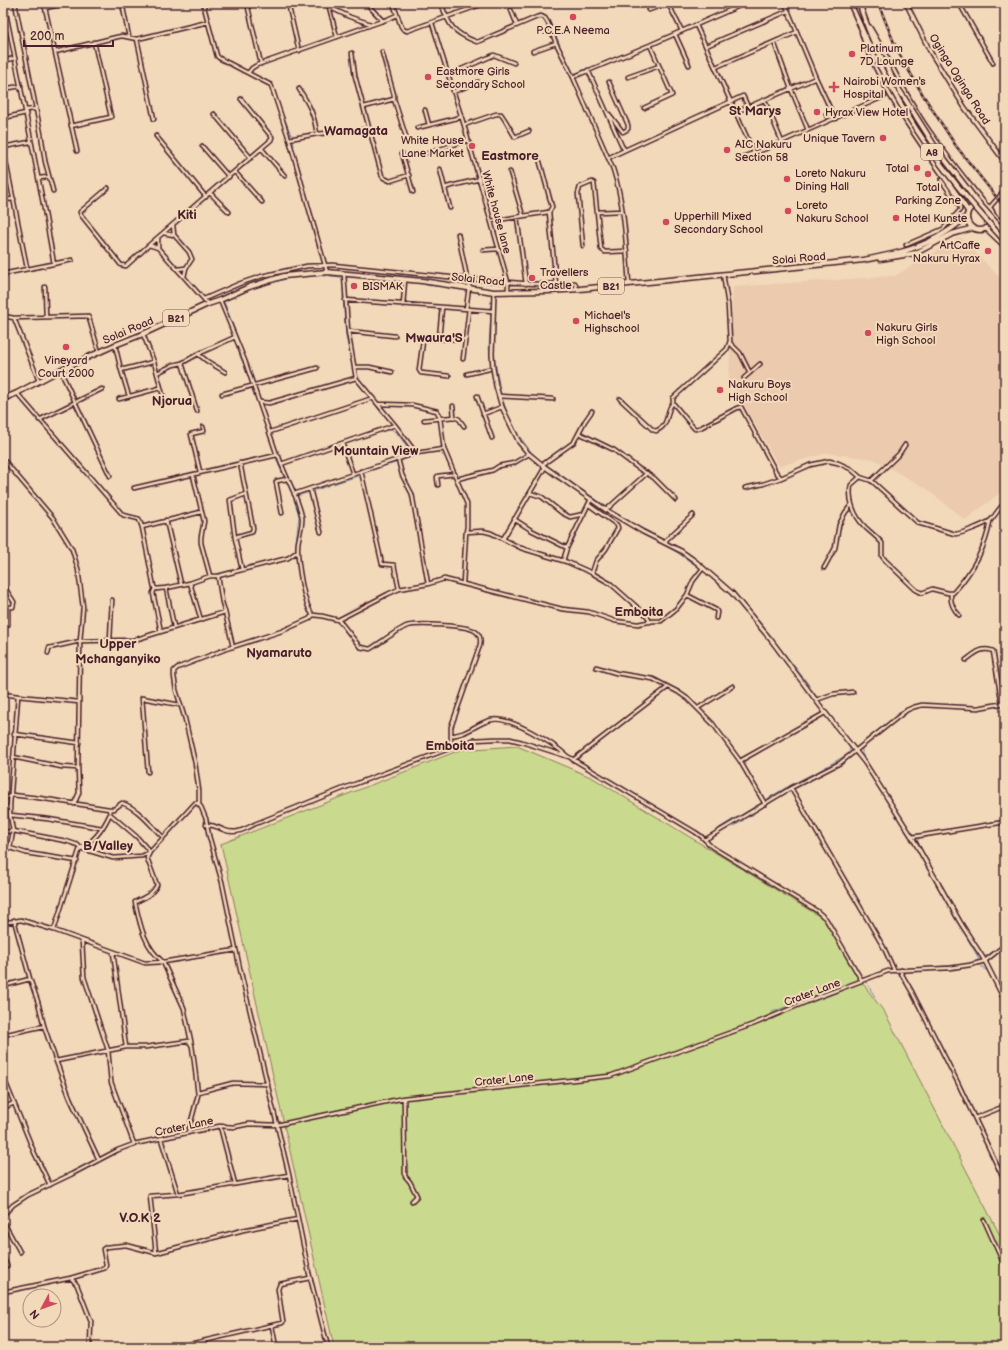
<svg xmlns="http://www.w3.org/2000/svg" width="1008" height="1350" viewBox="0 0 1008 1350" font-family="'Balsamiq Sans',sans-serif">
<rect width="100%" height="100%" fill="#f1d9b9"/>
<filter id="ink" filterUnits="userSpaceOnUse"><feTurbulence type="fractalNoise" baseFrequency=".025" numOctaves="2"/><feDisplacementMap in="SourceGraphic" scale="8" xChannelSelector="R" yChannelSelector="G"/><feConvolveMatrix kernelMatrix="1 2 1 2 8 2 1 2 1" color-interpolation-filters="sRGB"/></filter>
<g filter="url(#ink)">
<path fill="#ebcaad" d="M960,237l45,46v206l-40,31 -38,-31 -53,-30 -47,-6 -48,13 -50,-86 4,-93 162,-11z"/>
<path fill="#c9d98d" stroke="#8a7c5c" d="M517,746l76,32 231,141 36,61 25,33 120,232v102h-671l-113,-503 239,-94z"/>
<g fill="none" stroke-linecap="round" stroke-linejoin="round">
<path stroke="#768ba4" stroke-width="1" d="M546,17l1,2
M551,25l9,20
M560,47l10,21
M572,73h4l12,-5
M366,108l1,5
M284,117l7,18
M293,141l1,4
M372,273h6
M384,274l25,3
M316,275l10,1
M330,276l11,1
M347,277h7
M412,277l7,2
M288,278l6,-1
M363,278h3
M397,281h6
M268,284l18,-5
M426,285l5,1
M260,286l6,-1
M435,286h4
M443,287l8,1
M251,289l6,-2
M343,290v-1
M242,293l8,-3
M343,296l3,41 7,32
M491,305v5
M495,306l1,-9 2,-4
M495,308v4
M227,309l-3,-7 3,-3 13,-5
M228,312l27,71
M491,313l-2,33 2,21 9,39
M495,320v-7
M495,325v-2
M494,330l1,-4
M240,356l3,7
M494,356l7,39
M245,366l6,18
M353,370v2
M255,386l6,15
M253,388l4,15
M364,390l3,4
M502,398l7,19
M372,400l2,2
M375,404l7,10
M262,406l8,24
M501,409l15,29
M442,419l1,11
M511,420l2,5
M439,422l2,18
M514,427l4,7
M391,429c7,4 17,17 17,24
M268,434l5,14
M271,435l11,26
M520,437l11,15 11,10
M519,445l6,7
M439,448l2,-1v-6
M438,452l3,1
M442,454l1,2
M529,455l3,4
M276,458l8,20
M400,461l9,-3
M535,462l6,4
M545,464l62,43
M283,465l5,11
M389,465l7,-2
M382,467l5,-2
M373,470l6,-2
M546,470l10,9 11,5
M364,473l6,-2
M286,481l5,11
M333,484l28,-9
M316,490l14,-5
M312,491h2
M293,496l6,20 -4,35
M297,496l13,-4
M584,497l4,2
M592,502l11,8
M609,509l12,7
M606,511l29,18
M622,517l7,4
M632,523l19,10
M654,534l11,7
M652,538l23,13 26,18
M668,542l22,12 19,16
M296,556l4,25
M704,571l28,25 11,13
M711,572l10,8
M723,582l6,7
M300,585l3,11
M735,594l24,27 50,64
M308,597l3,12
M304,600l4,13
M746,612l16,21
M764,635l6,7
M772,645l9,12
M783,660l7,9
M792,672l9,11
M803,686l20,26
M811,689l6,8
M821,703l24,32
M825,715l25,33 -1,3
M886,724l22,-16
M887,728l21,-16 9,-4
M869,738l14,-11
M860,745l7,-6
M856,756l2,1 7,10
M866,769l1,2
M872,770l-10,-16v-6l24,-19
M817,772l29,-17
M869,773l6,9
M873,773l13,20
M876,784l7,11
M789,786l23,-12
M888,795l18,30
M885,798l4,7
M767,799l20,-12
M891,807l10,16
M741,815l20,-12
M749,817l5,-3
M990,822l15,-2
M902,826l7,11
M990,826l15,-2
M733,827l11,-7
M908,827l4,6 5,2
M719,828l18,-11
M958,828l30,-5
M935,832l20,-4
M918,834l15,-2
M944,834l43,-8
M910,839l1,2
M913,843l5,8
M919,854l7,13
M928,870l8,13
M933,870l-16,-29 2,-3 23,-4
M934,873l7,11
M937,886l5,9
M943,887l7,13
M943,897l6,10
M951,903l4,5
M950,910l1,1
M956,911l8,13
M952,913l5,9
M958,924l5,7
M966,927l8,13
M964,933l14,24v4
M984,957l12,-7
M989,961l16,-13
M895,969h4
M900,969l62,-4
M908,972l45,-3 27,-4 7,6
M862,979l6,-2
M864,982l7,-3
M866,982l9,15
M828,992l32,-12
M812,1002l19,-7 29,-12
M799,1006l11,-3
M772,1012l52,-19"/>
<defs>
<path id="minor" d="M4,3c17,87 35,174 50,261
M15,3l26,131 4,27 8,30
M44,3l33,148
M122,3l7,34
M203,3l14,53 2,2 52,27 18,54 38,133
M247,3l14,61
M288,3l11,48
M328,3l9,34
M366,3l17,18
M393,3l8,23 2,3 4,2 79,-28
M441,3c8,23 12,30 36,39l3,-1 57,-24 4,-1 4,2 3,5 8,20 17,34 40,92c12,37 13,76 16,115
M668,3l14,28
M785,3l31,75 19,41
M959,3l34,60
M329,7l21,10 21,7
M45,8l24,-5
M511,10l6,15
M649,10l20,-7
M432,23l32,102 44,157v9
M696,25l58,128 11,-4 120,-53
M3,30l6,-1
M675,34l14,31
M137,39l17,80
M774,42l17,47 17,41
M706,46l82,-35
M533,51l23,-8
M55,52l62,-15 5,-1 15,3 71,-17
M352,53l3,23 27,100 2,2 6,3 19,-6
M3,61l12,-3
M716,67l81,-35
M588,70l34,76 3,4 118,-54 5,11
M248,73l4,-5 5,-3 131,-46 9,-4
M448,75l46,-20 20,8
M573,77l77,-32 96,-42
M628,77l31,-11
M609,82l19,43v4l-5,3 -14,-18
M3,89l18,-3
M299,89c11,17 15,25 18,45
M453,92l25,-10
M394,99l13,41
M765,101l17,41
M364,107l30,-8v-4l-12,-43
M644,108l28,-13 -22,-50
M25,110l11,-1
M425,110l4,15
M736,112l80,-34
M214,114l37,44
M826,114l1,3 7,-1
M3,118l23,-5
M464,125l32,-11h5l4,6 10,17 14,-6
M71,126l40,-9 -17,-75
M417,128l44,-11
M156,136l50,61
M289,139l28,-5 52,-5
M202,146l27,31
M3,147l24,121
M3,147l27,-5
M262,149l23,27
M402,153l11,39
M428,153l40,-13
M738,157h4l12,-4
M608,158l17,-8
M440,169l5,20
M235,172l27,30
M510,172l13,44
M39,178l10,-1
M108,188l-28,24 1,3 40,50 5,1 23,-21 9,3
M210,193l19,19
M3,200l11,-1
M450,208l-5,-19 2,-2 33,-8
M989,208l16,-18
M549,212l7,72
M597,212l25,-1
M517,217l9,67
M491,221l58,-9 3,-5 -12,-45
M173,225l1,10 15,17 3,7 -6,9 -9,1
M163,233l11,2
M458,234l11,53 -3,22
M158,238v10l50,56
M149,245l122,-105 1,-3 -2,-2 -29,-36
M906,245l37,-16 17,-19v-3l-19,-27
M583,246l-5,-52 2,-7 12,-5 2,1 7,66 4,3 22,-1
M483,250l15,-1
M3,274l69,-14
M344,274l4,57 8,47 39,47 21,28
M723,274l5,31 2,36 -3,8 -54,49v5l20,24 2,2 5,-1 37,-20 4,-1 35,65 5,6 29,-13 19,-4 9,2 13,6 9,8 12,4 46,42 37,11c6,0 31,-10 36,-14 5,-6 8,-12 14,-17
M184,277l2,-9
M457,286l1,-8c39,3 78,8 117,5l2,6
M45,287l1,30
M204,299l37,-16 21,-7 45,-10 26,-1 125,13
M220,300l25,61 32,94 2,2c6,20 19,39 23,60 1,8 -3,18 -4,27 -1,15 5,60 15,71l9,1 16,4 4,4 18,23 10,2c10,-6 27,-19 37,-23 10,-3 59,-1 68,5 5,3 6,8 5,14l-29,82v9
M345,300l97,7
M403,305l2,-25
M3,316l11,2 73,-2 2,2 10,34
M14,318l25,63
M348,331l47,5
M143,334l11,28 11,41
M439,339h27
M730,343l10,10 10,20
M115,345l6,25 32,-8
M198,354l37,-17
M463,359l6,-50
M182,363l16,-9 9,7 18,11
M354,367h15l23,5
M60,370l50,106
M121,370l8,26
M157,373l16,-8 9,-2 15,48
M467,374l22,-5
M449,376l-28,-3 -2,-3 4,-29 2,-3 14,1 3,-32 51,4
M744,378l16,-14
M17,393l106,122 16,4 3,8 12,60 2,2 10,-1 8,39
M222,394l95,-26
M477,396l15,42
M499,396l54,3
M119,399l41,-11
M620,399l33,31 3,1c15,-6 9,-21 17,-28
M260,402l9,1 87,-25
M378,404l34,1 25,6 3,7 4,31
M483,414l19,-7
M454,417l5,2 5,7
M39,420l63,-31
M424,420l30,-3 -1,-11
M270,432l103,-34
M579,433l35,17 24,18 16,10 22,22
M342,443l11,31
M3,459l50,59 19,31 6,20 5,38 -3,34 -2,127 1,25 -5,11
M398,459l4,16 10,19 16,90
M240,463l13,65 -1,4 -14,4 -3,2 7,32
M281,464l114,-39
M542,465l32,-23 11,-21 7,-10
M361,471l21,93 12,1 5,24
M200,472l-9,-38 13,-3 -1,-4
M193,475l11,46 -3,16v6l9,33h8l70,-18 10,-7
M860,477l-9,8c-3,15 3,31 14,42 5,5 12,10 17,16v13l3,4 31,30 6,3 10,-4 16,4h5c18,-20 33,-45 37,-72
M457,479l36,-9 6,-4 15,-3 15,-9
M871,481l28,-27 6,-9
M438,485l-1,-8 1,-1 17,-2
M134,488l143,-33
M745,488l18,-4 18,-6
M310,489l11,43
M530,493l12,4 20,16 8,4 14,-3
M294,494l122,-41 28,-4 23,55v23l-1,5 17,-1 8,2 30,15 46,14 25,11 19,11 36,32 3,6
M589,505l28,20 1,3 -12,21 -10,12 -4,12
M606,510l41,-37
M282,513l-6,-31 1,-1 10,-2
M514,519l17,11 36,18
M166,520l15,64
M142,527l59,-15
M235,538l-5,-38 16,-6
M503,539l42,-72
M666,543v-3l27,-25
M563,561l4,-13 24,-49
M824,568l11,-20 4,-23 6,-12 6,-8
M190,583l11,37
M463,583l3,-51
M3,585l11,17 -1,5h-10
M155,588l-2,5 8,39
M166,588l24,-5 20,-7
M951,594c-1,8 2,15 8,21
M687,595l29,15 1,2 -1,6
M225,612l8,35
M338,620l50,-26 11,-5 29,-5 16,-5 118,30 27,3 26,9 23,3 15,-3h8l16,-13 10,-13 6,-14 10,-13
M3,626l5,-1v-18
M110,640l2,-40
M48,653l1,-5 31,-7 54,-1 91,-28 -3,-10 -4,-26
M966,660c8,-6 16,-14 27,-9l9,53
M596,667l20,6 37,6 25,13 10,7 25,25 27,37 25,43
M3,694l15,2 -8,109v10l3,16 -3,17 -7,2
M18,696l61,6
M816,700l17,-6 20,-2
M698,708l35,-22
M14,734l65,9
M451,748v-12c4,-1 9,-2 12,-3 10,-4 18,-11 28,-13 18,-5 63,24 76,36
M13,757l49,10 16,1
M573,760l95,-73
M740,761l85,-48
M148,772l-6,-74 38,7
M791,788l93,160 10,22
M3,797h5l4,-2 27,3 70,11 1,5c-6,13 -15,28 -30,34
M199,805v-14l-4,-28 -10,-44 -9,-29 -2,-14v-5l3,-3 49,-19 56,-18 27,-12 4,-4
M109,809h5l8,-6c17,6 28,22 41,34
M3,811l5,-3 2,-3
M110,814l27,23 13,15 -3,6 10,27c-4,9 -13,13 -22,17 5,23 9,44 28,60l21,46 8,38
M10,815l38,4 54,9
M206,825c8,-1 12,3 18,5 12,5 21,-1 31,-6l92,-37 104,-39 22,-8 22,-1h15l12,3 47,15 126,75c9,5 10,9 17,15l105,64 9,8 36,62
M3,832l10,-1 53,10 12,4 2,3 33,10 29,-2 8,-4 45,-49h2l4,4 5,12 3,17 13,46 18,87 49,206 20,98 19,74
M912,837l93,-15
M706,839l85,-51 49,-25 67,-53 7,-3 8,-2 56,3 27,-5
M10,848l16,5 51,8
M14,920l16,59 8,23 6,24 12,35 14,37 29,62
M3,923l18,-3 33,10 91,33 18,-1 73,-12
M54,930l26,-82
M82,941l2,36 24,73 3,32 23,62
M113,952l13,95
M901,970v3l11,19 45,89 48,101
M3,986l27,-7
M3,1035l41,-9
M56,1061l70,-14h20l43,-6 3,5 2,14 4,35 -10,38
M3,1076l31,76 16,33
M198,1092l35,-9 35,1
M404,1098l1,78 5,6 7,14 -5,5
M3,1108l11,-5
M975,1118l30,-12
M220,1126l15,58
M161,1139l17,55
M3,1215l10,-10 15,-10 44,-21 46,-24 16,-6 86,-18 14,1 15,-3 28,1 127,-27 206,-22 144,-52 64,-27 70,-26 62,-3 20,-3 15,-4 20,-16
M984,1220l21,47
M3,1221l17,31
M156,1253l-6,-57 28,-2 111,-19
M3,1256l4,10
M71,1278l6,7 14,36 -1,26
M3,1292l68,-14 34,-10 1,-3 -3,-16 3,-2 20,-2 30,8 87,-23 55,-11
M272,1326l4,21
M177,1347l105,-24 1,-1 -5,-33 2,-5 30,-6"/>
<path id="tertiary" d="M906,3l25,50 34,55 40,54
M494,292l-2,62 1,14 3,18 6,21 17,35 9,11 17,14 61,43 37,22 38,19 14,10 37,32 39,47 53,71 41,52 47,74 48,85 25,39 20,40"/>
<path id="trunk" d="M850,3l23,51
M859,3c6,16 11,33 19,48
M869,27c18,29 32,61 51,91 19,30 43,59 66,88
M862,32c5,18 13,34 22,51 24,45 55,85 84,128
M967 217a13 13 0 1 1 26 0a13 13 0 1 1-26 0Z
M992,214l13,13
M986,228l19,18
M880,259l36,-6 36,-19 21,-6
M3,399l14,-6 43,-23 55,-25 28,-11 65,-30 12,-4 29,-13 35,-11 43,-4 95,9 72,11 54,-1 32,-2 284,-29c13,-3 27,-5 40,-9 22,-6 46,-19 63,-35"/>
</defs>
<use href="#minor" stroke="#4a1f2b" stroke-width="5.5"/>
<use href="#tertiary" stroke="#4a1f2b" stroke-width="6"/>
<use href="#trunk" stroke="#4a1f2b" stroke-width="7"/>
<use href="#minor" stroke="#f1d9b9" stroke-width="2.5"/>
<use href="#tertiary" stroke="#f1d9b9" stroke-width="3"/>
<use href="#trunk" stroke="#f1d9b9" stroke-width="4"/>
<defs>
<path id="rail" d="M878,3l19,47 26,45 33,51 49,62"/>
</defs>
<use href="#rail" stroke="#4a1f2b" stroke-width="2.5"/>
<use href="#rail" stroke="#f1d9b9" stroke-width="1" stroke-dasharray="3" stroke-linecap="butt"/>
<defs>
<path id="trunk-bridge" d="M878,51l20,37 38,60 40,52 29,33
M873,54c11,19 21,39 33,59 28,46 62,88 99,128"/>
</defs>
<use href="#trunk-bridge" stroke="#4a1f2b" stroke-width="7" stroke-linecap="butt"/>
<use href="#trunk-bridge" stroke="#f1d9b9" stroke-width="4"/>
</g>
</g>
<g fill="#d1495b" stroke="#f1d9b9" stroke-width="1.5">
<circle cx="573" cy="17" r="4"/>
<circle cx="852" cy="54" r="4"/>
<circle cx="428" cy="77" r="4"/>
<path d="M832 81h4v4h4v4h-4v4h-4v-4h-4v-4h4z"/>
<circle cx="817" cy="112" r="4"/>
<circle cx="883" cy="138" r="4"/>
<circle cx="472" cy="146" r="4"/>
<circle cx="727" cy="150" r="4"/>
<circle cx="917" cy="168" r="4"/>
<circle cx="928" cy="174" r="4"/>
<circle cx="787" cy="179" r="4"/>
<circle cx="788" cy="211" r="4"/>
<circle cx="896" cy="218" r="4"/>
<circle cx="666" cy="222" r="4"/>
<circle cx="988" cy="251" r="4"/>
<circle cx="532" cy="278" r="4"/>
<circle cx="354" cy="286" r="4"/>
<circle cx="576" cy="321" r="4"/>
<circle cx="868" cy="333" r="4"/>
<circle cx="66" cy="347" r="4"/>
<circle cx="720" cy="390" r="4"/>
</g>
<g text-anchor="middle" stroke-width="4" stroke-linejoin="round" paint-order="stroke">
<g fill="#f1d9b9" stroke="#7c5756" stroke-width="1">
<rect x="921" y="144" width="22" height="16" rx="3"/>
<rect x="598" y="278" width="26" height="16" rx="3"/>
<rect x="163" y="310" width="26" height="16" rx="3"/>
</g>
<g font-size="10" font-weight="bold" fill="#4a1f2b">
<text x="932" y="156">A8</text>
<text x="611" y="290">B21</text>
<text x="176" y="322">B21</text>
</g>
<g font-size="11" fill="#4a1f2b" stroke="#f1d9b9" text-anchor="start">
<text x="573" y="34" text-anchor="middle">P.C.E.A Neema</text>
<text x="860" y="52">Platinum<tspan x="860" dy="13">7D Lounge</tspan></text>
<text x="436" y="75">Eastmore Girls<tspan x="436" dy="13">Secondary School</tspan></text>
<text x="843" y="85">Nairobi Women's<tspan x="843" dy="13">Hospital</tspan></text>
<text x="825" y="116">Hyrax View Hotel</text>
<text x="875" y="142" text-anchor="end">Unique Tavern</text>
<text x="464" y="144" text-anchor="end">White House<tspan x="464" dy="13">Lane Market</tspan></text>
<text x="735" y="148">AIC Nakuru<tspan x="735" dy="13">Section 58</tspan></text>
<text x="909" y="172" text-anchor="end">Total</text>
<text x="795" y="177">Loreto Nakuru<tspan x="795" dy="13">Dining Hall</tspan></text>
<text x="928" y="191" text-anchor="middle">Total<tspan x="928" dy="13">Parking Zone</tspan></text>
<text x="796" y="209">Loreto<tspan x="796" dy="13">Nakuru School</tspan></text>
<text x="674" y="220">Upperhill Mixed<tspan x="674" dy="13">Secondary School</tspan></text>
<text x="904" y="222">Hotel Kunste</text>
<text x="980" y="249" text-anchor="end">ArtCaffe<tspan x="980" dy="13">Nakuru Hyrax</tspan></text>
<text x="540" y="276">Travellers<tspan x="540" dy="13">Castle</tspan></text>
<text x="362" y="290">BISMAK</text>
<text x="584" y="319">Michael's<tspan x="584" dy="13">Highschool</tspan></text>
<text x="876" y="331">Nakuru Girls<tspan x="876" dy="13">High School</tspan></text>
<text x="66" y="364" text-anchor="middle">Vineyard<tspan x="66" dy="13">Court 2000</tspan></text>
<text x="728" y="388">Nakuru Boys<tspan x="728" dy="13">High School</tspan></text>
</g>
<g font-size="11" fill="#4a1f2b" stroke="#f1d9b9">
<text transform="translate(960 79) rotate(58)" y="4">Oginga Oginga Road</text>
<text transform="translate(497 212) rotate(75)" y="4">White house lane</text>
<text transform="translate(799 258) rotate(-5)" y="4">Solai Road</text>
<text transform="translate(478 279) rotate(6)" y="4">Solai Road</text>
<text transform="translate(128 330) rotate(-23)" y="4">Solai Road</text>
<text transform="translate(812 992) rotate(-21)" y="4">Crater Lane</text>
<text transform="translate(504 1079) rotate(-6)" y="4">Crater Lane</text>
<text transform="translate(184 1126) rotate(-12)" y="4">Crater Lane</text>
</g>
<g font-size="13" font-weight="bold" fill="#4a1f2b" stroke="#f1d9b9">
<text x="755" y="115">St Marys</text>
<text x="356" y="135">Wamagata</text>
<text x="510" y="160">Eastmore</text>
<text x="187" y="219">Kiti</text>
<text x="434" y="342">Mwaura'S</text>
<text x="172" y="405">Njorua</text>
<text x="376" y="455">Mountain View</text>
<text x="639" y="616">Emboita</text>
<text x="118" y="648">Upper<tspan x="118" dy="15">Mchanganyiko</tspan></text>
<text x="279" y="657">Nyamaruto</text>
<text x="450" y="750">Emboita</text>
<text x="108" y="850">B/Valley</text>
<text x="140" y="1222">V.O.K 2</text>
</g>
</g>
<rect width="1008" height="1350" fill="none" stroke="#f1d9b9" stroke-width="16"/>
<rect x="8" y="8" width="992" height="1334" fill="none" stroke="#4a1f2b" stroke-width="1.5" filter="url(#ink)"/>
<g transform="translate(42 1308) rotate(229)"><circle r="19" fill="#f1d9b9" stroke="#ae8f80"/>
<path d="M0-3L7 15L0 10L-7 15Z" fill="#d1495b"/>
<text y="-6" font-size="11" font-weight="bold" text-anchor="middle" fill="#4a1f2b">N</text>
</g>
<path d="M24 40v6h89v-6" fill="none" stroke="#4a1f2b" stroke-width="2"/>
<text x="30" y="40" font-size="12" fill="#4a1f2b" stroke="#f1d9b9" stroke-width="3" paint-order="stroke">200 m</text>
</svg>
